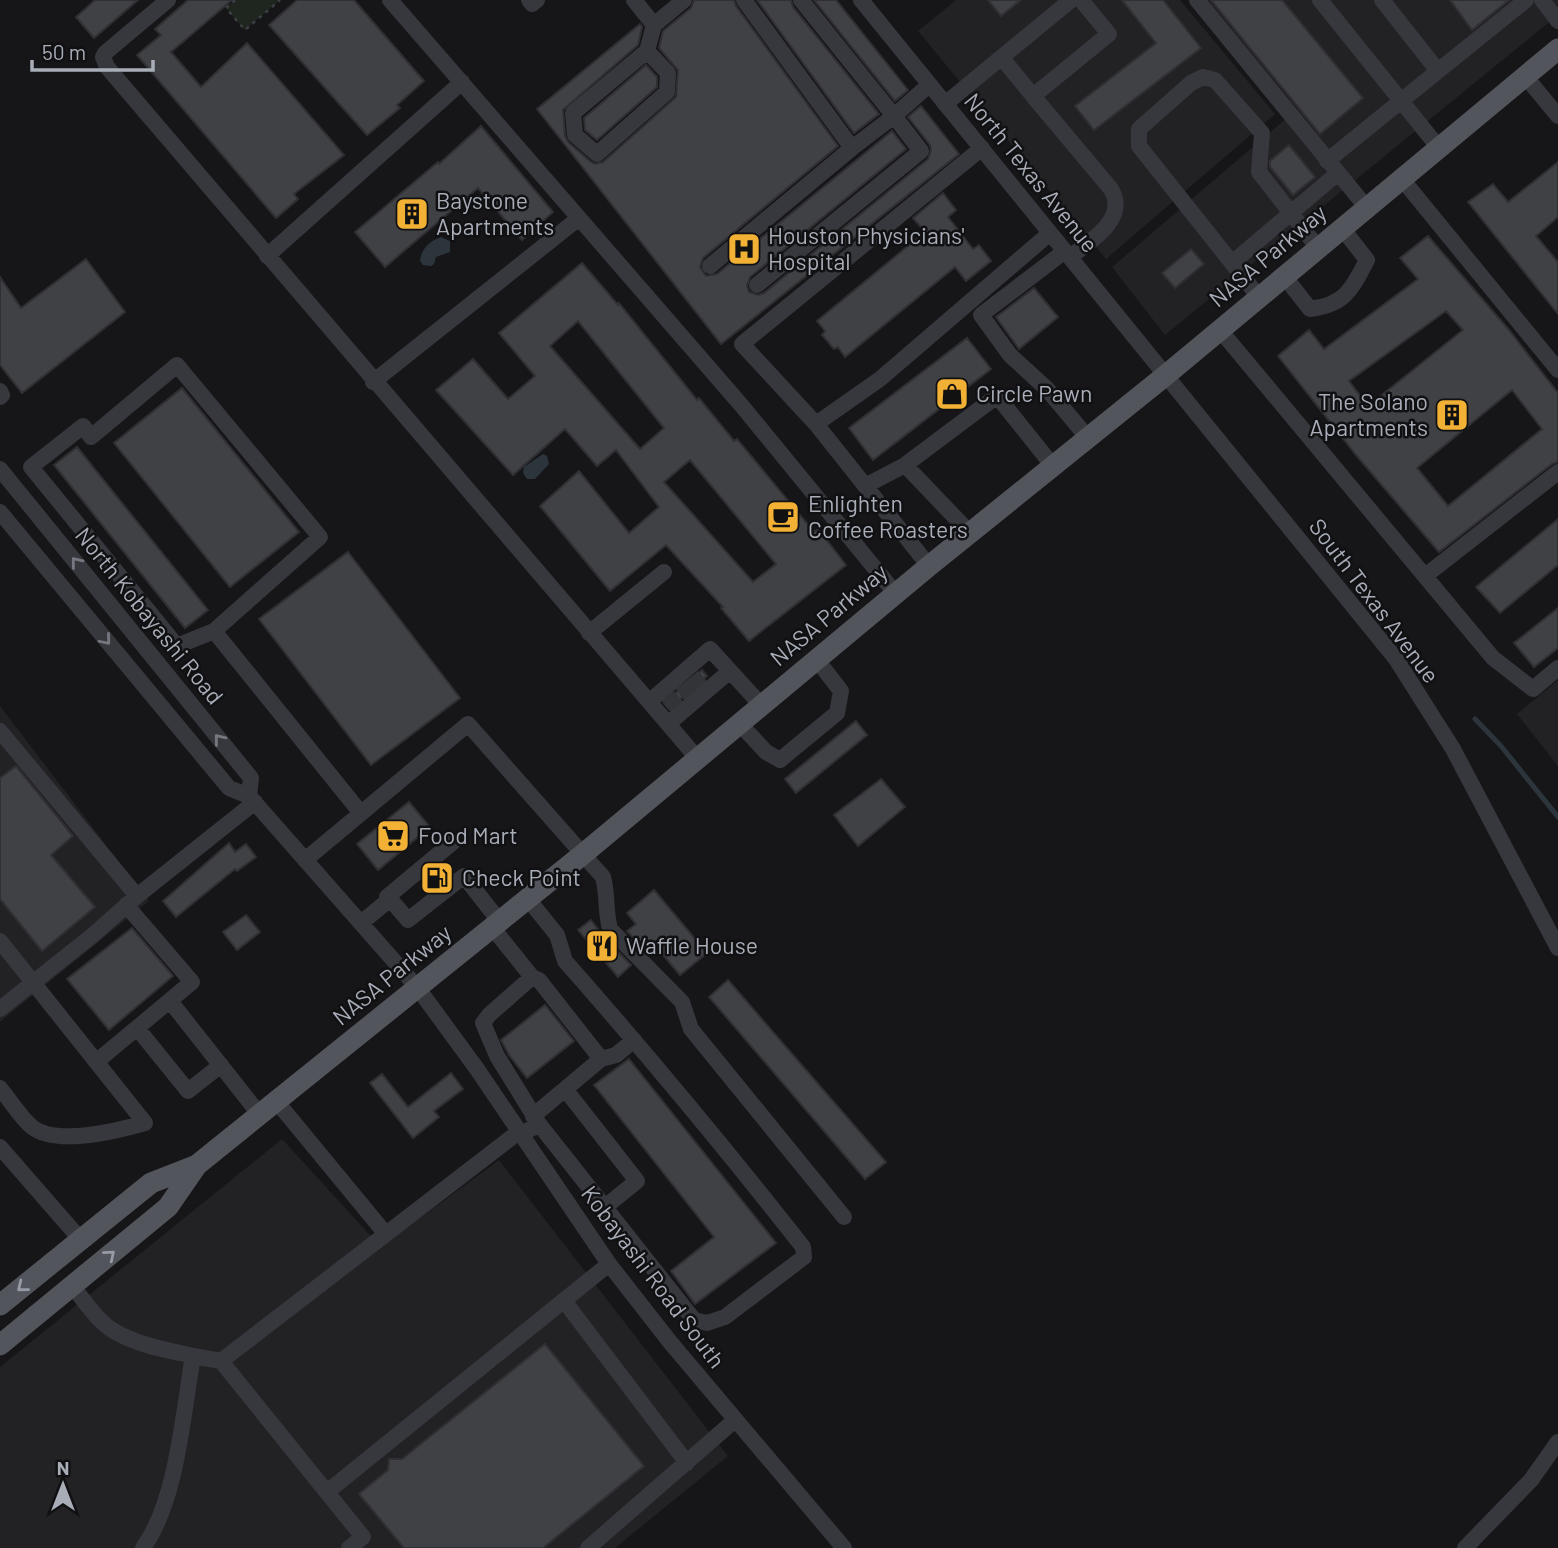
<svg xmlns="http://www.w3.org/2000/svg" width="1558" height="1548" viewBox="0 0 1558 1548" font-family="Barlow,sans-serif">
<rect width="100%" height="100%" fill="#161618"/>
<path fill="#222225" d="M956,0h224l95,114 -169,145 -188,-228z
M1193,0h365v15l-393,320 -53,-68 176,-150z
M1558,680v86l-41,-52z
M0,706l149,195 -149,121z
M282,1139l99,108 118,-87 229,296 -113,92h-615v-181z"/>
<path fill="#1e261f" d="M235,0h45l-35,30 -19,-22z"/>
<path fill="#2c353c" d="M441,237l9,4v11l-14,5 -2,7 -3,2 -8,-1 -3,-4c1,-12 10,-20 21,-24z
M543,454l4,2 2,8 -14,15h-8l-4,-6 1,-6z"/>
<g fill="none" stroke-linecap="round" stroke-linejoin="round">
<path stroke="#2c353c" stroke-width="5" d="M1475,719l26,27 57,71"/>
</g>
<path fill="#404145" stroke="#303034" stroke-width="2" fill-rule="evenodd" d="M95,0h43l-44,38 -18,-21z
M188,0h44l-61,52 30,35 46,-44 97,112 -50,39 4,5 -22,19 -139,-163 24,-20 -6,-6z
M297,0h57l70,81 -27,24 3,3 -33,27 -98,-110z
M694,0h40l2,6 102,140 -135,112 -3,9 6,9 11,-2 175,-143 14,18 -156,128 -3,9 2,6 9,3 6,-2 164,-134 3,-9 -1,-5 -22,-28 13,-11 38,48 -238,190 -184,-235 103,-85 2,3 -4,18 -75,65 2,26 3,6 23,20 4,2 8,-2 73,-65 2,-27 -19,-22 4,-17 28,-23z
M757,0h34l2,7 86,107 -25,19z
M814,0h22l72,90 -13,11z
M988,0h33l-20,16z
M1122,0h41l38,48 -107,82 -19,-24 81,-63z
M1211,0h71l81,98 -43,36z
M1450,0h59l-37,30z
M646,65l11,12v10l-60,53 -12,-10 -1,-12z
M481,126l72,86 -31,28 -44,-52 -93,79 -30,-35 83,-70 1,2z
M1289,145l26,32 -22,18 -23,-28v-6z
M1558,162v55l-22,19 22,26v52l-90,-112 25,-18 15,18z
M943,193l13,17 -8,7 25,32 6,-4 12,16 -25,20 -11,-14 -110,90 -7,-10 -4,2 -12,-14 3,-4 -8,-10 108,-89 -12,-14z
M1428,236l81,94 49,63v69l-6,2 -113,88 -83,-97 -78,-99 31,-26 15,19 94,-70 -18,-21zM1446,311l17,19 -95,76 -19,-25zM1512,390l30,39 -94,77 -31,-38z
M1191,249l13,15 -29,24 -13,-15z
M86,259l39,53 -103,81 -22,-28v-88l21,31z
M582,263l36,42 1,-2 78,97 2,-2 35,43 3,-2 77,93 4,-3 28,36 -97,76 -28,-33 2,-1 -57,-62 -56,46 -70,-85 39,-35 50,62 30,-26 -43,-57 -19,16 -32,-37 -52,46 -77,-85 37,-31 35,40 27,-23 -36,-43zM578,321l86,107 -24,21 -90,-103zM690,460l86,104 -23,18 -89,-100z
M1034,288l24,29 -39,32 -23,-32z
M967,338l24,31 -118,91 -24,-32z
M182,388l117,144 -69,55 -116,-144z
M77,447l131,163 -23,18 -131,-163z
M1558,519v46l-58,48 -24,-26z
M348,552l112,146 -89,67 -112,-146z
M1558,608v40l-24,19 -20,-24z
M702,670l5,6 -38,33 -5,-6z
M856,721l11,14 -71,58 -11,-14z
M16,766l57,70 -22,19 44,52 -53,44 -42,-52v-121z
M881,779l24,28 -47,39 -24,-31z
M409,802l21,25 -52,43 -21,-26z
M229,843l6,9 11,-8 10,13 -19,14 -2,-2 -59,48 -13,-16z
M654,890l53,63 -27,22 -26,-31 -8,7 -19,-20 9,-7 -9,-11z
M246,915l14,17 -23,18 -14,-18z
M591,920l12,16 28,29 -13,12 -40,-47z
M132,928l41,48 -64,54 -42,-51z
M728,980l158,182 -21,17 -156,-182z
M545,1005l29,36 -47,37 -18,-23 -8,-15z
M629,1059l147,184 -81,61 -24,-33 43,-34 -120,-152z
M451,1073l12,16 -29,22 5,6 -26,21 -43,-55 12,-9 26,33z
M545,1344l99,122 -101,82h-139l-45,-54 29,-24 1,-11h13z"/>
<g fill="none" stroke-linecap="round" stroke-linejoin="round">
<path stroke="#333438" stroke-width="16" stroke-dasharray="16 8" stroke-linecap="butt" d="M692,676l9,11
M682,684l9,12
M668,696l9,11"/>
<path stroke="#3d3f44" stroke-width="2.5" stroke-dasharray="3.5 5" stroke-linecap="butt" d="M235,0l-9,8 19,22 35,-30"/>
<path stroke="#37383d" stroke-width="16" d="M168,0l-63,53 -2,4 4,10 591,692
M390,0l352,406 154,188
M529,0l3,4 5,-4
M634,0l20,25 30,-25
M744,0l108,148 42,-32 -93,-116
M861,0l535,659 57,90 105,199
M1197,0l170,208
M1320,0l119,148
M1542,0l16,21
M647,51l21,22 -1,19 -70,62 -22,-19 -2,-22 74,-62 7,-26
M1002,58l31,38
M1438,71l88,-71
M1525,76l33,40
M945,104l126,-104
M1327,161l111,-90 -56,-71
M1402,179l156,191
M1065,251l-84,64 29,40 37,34 41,49
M267,256l195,-174
M1070,257c20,-16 59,-38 41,-68l-78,-93 76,-62 -28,-34
M1232,263l106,-90
M710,266l142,-118
M1284,276l26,33c35,-4 42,-20 57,-49l-25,-32
M757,285l164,-134 -27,-35 35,-31
M1259,297l-120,-151v-17l52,-46 12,-6 12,3 47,53 -3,39 59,76
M1220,330l273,328 40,31 25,-21
M177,365l143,172 -106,94 -37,15 -146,-179 52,-41 8,11z
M373,382l206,-164
M0,391l2,4 -2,2
M816,424l64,-45 170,-146
M905,465l65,68
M0,469l251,309 -2,18
M865,486l40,-21 92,-69 56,70
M0,512l229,276 20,8 168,191 60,82 132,195 61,78 174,206
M929,566l-113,-142 -74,-80 240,-196
M1425,576l133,-104
M214,631l146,181
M589,633l75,-61
M649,702l61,-53 52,57
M668,724l62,-53
M740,724l26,28 14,8 57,-47 4,-22 -24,-31
M0,731l137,165
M305,860l163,-136 135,153c5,18 2,34 7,52l72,73 9,27 153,188
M390,899l-3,-2 66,-55
M361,923l29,-24 18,21 56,-44 36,46
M492,927l40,50 -43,38 -6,8 14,33 42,68
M0,941l145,182c-28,8 -89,23 -113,4 -12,-10 -22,-27 -32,-39
M532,977l7,3 62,79 15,-4 18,-15
M170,1001l90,114
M0,1009l93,-74 44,-39 118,-94
M137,1028l51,63 33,-26
M96,1062l96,-80 -66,-77
M565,1089l72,92 -32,26
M277,1102l108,131
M533,1116l68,-57
M522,1134l17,-10 155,196 13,3 18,-6 79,-60 -1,-10c-77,-98 -156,-193 -238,-286l-8,-26 -29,-36
M0,1147l81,93
M72,1286c13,15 25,35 42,45 23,14 53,19 79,25 -10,57 -16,145 -50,192
M565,1302l122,161
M193,1356l28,5 299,-230
M221,1361l142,176 -14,11
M327,1492l282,-228
M588,1548l147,-128
M1465,1548l66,-68 27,-38"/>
<path stroke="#53555c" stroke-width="21" d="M0,1305l151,-122 46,-18
M0,1345l168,-138 29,-42 385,-310 347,-289 237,-191 392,-326"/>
</g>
<defs><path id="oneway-chevron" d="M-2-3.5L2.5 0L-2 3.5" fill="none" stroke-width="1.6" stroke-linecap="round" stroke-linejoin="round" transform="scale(1.75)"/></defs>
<g stroke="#757881">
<use href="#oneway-chevron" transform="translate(76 562) rotate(-129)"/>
<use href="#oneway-chevron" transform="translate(106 640) rotate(50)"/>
<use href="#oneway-chevron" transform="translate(219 739) rotate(-129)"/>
</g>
<g stroke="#979ba6">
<use href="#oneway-chevron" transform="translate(110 1255) rotate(-40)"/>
<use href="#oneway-chevron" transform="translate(22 1287) rotate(141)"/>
</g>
<defs>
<symbol id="building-square" viewBox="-11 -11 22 22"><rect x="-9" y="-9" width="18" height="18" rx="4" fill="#f2b134" stroke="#111113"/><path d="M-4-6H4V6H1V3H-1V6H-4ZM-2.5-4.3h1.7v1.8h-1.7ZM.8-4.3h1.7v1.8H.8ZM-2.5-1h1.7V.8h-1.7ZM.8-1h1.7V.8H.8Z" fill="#111"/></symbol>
<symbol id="hospital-square" viewBox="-11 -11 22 22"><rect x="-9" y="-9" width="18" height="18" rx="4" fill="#f2b134" stroke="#111113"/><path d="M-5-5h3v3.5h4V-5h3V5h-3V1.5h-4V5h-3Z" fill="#111"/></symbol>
<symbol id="shop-square" viewBox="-11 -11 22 22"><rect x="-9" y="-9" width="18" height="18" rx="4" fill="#f2b134" stroke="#111113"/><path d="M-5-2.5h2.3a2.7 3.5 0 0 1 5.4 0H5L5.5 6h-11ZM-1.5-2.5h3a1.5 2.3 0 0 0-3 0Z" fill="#111"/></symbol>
<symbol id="cafe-square" viewBox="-11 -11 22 22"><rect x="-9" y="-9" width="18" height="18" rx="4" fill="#f2b134" stroke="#111113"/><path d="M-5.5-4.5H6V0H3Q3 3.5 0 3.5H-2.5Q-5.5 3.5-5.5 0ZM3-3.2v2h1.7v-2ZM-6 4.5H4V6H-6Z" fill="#111"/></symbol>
<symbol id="supermarket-square" viewBox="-11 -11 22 22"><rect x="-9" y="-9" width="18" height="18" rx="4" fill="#f2b134" stroke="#111113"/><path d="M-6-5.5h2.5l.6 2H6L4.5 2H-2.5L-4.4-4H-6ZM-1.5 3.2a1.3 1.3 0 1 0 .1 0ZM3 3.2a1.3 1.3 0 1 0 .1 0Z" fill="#111"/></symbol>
<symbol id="fuel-square" viewBox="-11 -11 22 22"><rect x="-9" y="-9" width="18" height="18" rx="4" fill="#f2b134" stroke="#111113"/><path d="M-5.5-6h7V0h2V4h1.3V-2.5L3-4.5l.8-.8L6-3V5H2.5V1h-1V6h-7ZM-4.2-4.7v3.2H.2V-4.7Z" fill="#111"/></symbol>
<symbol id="restaurant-square" viewBox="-11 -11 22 22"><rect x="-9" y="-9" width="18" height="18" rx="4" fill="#f2b134" stroke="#111113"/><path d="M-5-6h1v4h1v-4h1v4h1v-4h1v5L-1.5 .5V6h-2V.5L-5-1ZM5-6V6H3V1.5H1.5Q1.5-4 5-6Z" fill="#111"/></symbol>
</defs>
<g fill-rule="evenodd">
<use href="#building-square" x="393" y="195" width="38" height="38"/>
<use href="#hospital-square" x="725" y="230" width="38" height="38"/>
<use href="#shop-square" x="933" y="375" width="38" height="38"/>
<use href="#building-square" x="1433" y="396" width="38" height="38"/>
<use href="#cafe-square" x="764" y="498" width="38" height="38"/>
<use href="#supermarket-square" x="374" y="817" width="38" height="38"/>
<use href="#fuel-square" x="418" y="859" width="38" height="38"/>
<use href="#restaurant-square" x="583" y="927" width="38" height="38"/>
</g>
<g text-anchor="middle" stroke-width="5" stroke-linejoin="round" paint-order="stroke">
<g font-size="23" fill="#a8adb8" stroke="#111113">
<text transform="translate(1031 173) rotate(51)" y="8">North Texas Avenue</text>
<text transform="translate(1268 256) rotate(-40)" y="8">NASA Parkway</text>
<text transform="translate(1374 601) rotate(53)" y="8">South Texas Avenue</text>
<text transform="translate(829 615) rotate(-40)" y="8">NASA Parkway</text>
<text transform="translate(149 616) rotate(51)" y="8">North Kobayashi Road</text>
<text transform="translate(392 975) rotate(-39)" y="8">NASA Parkway</text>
<text transform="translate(653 1277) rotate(53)" y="8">Kobayashi Road South</text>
</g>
<g font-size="23" fill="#a8adb8" stroke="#111113" text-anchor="start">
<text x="436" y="209">Baystone<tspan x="436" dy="26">Apartments</tspan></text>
<text x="768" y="244">Houston Physicians'<tspan x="768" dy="26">Hospital</tspan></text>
<text x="976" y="402">Circle Pawn</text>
<text x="1428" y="410" text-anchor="end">The Solano<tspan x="1428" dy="26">Apartments</tspan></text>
<text x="808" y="512">Enlighten<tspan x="808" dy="26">Coffee Roasters</tspan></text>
<text x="418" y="844">Food Mart</text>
<text x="462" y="886">Check Point</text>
<text x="626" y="954">Waffle House</text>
</g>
</g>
<g transform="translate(63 1485)" stroke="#111113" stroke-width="5" paint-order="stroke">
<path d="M0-5L12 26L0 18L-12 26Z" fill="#a8adb8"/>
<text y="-10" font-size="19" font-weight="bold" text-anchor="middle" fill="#a8adb8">N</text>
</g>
<path d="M32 60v10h121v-10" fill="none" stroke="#a8adb8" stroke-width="3.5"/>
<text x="42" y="60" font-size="21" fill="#a8adb8" stroke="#111113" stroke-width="5" paint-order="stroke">50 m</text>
</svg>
